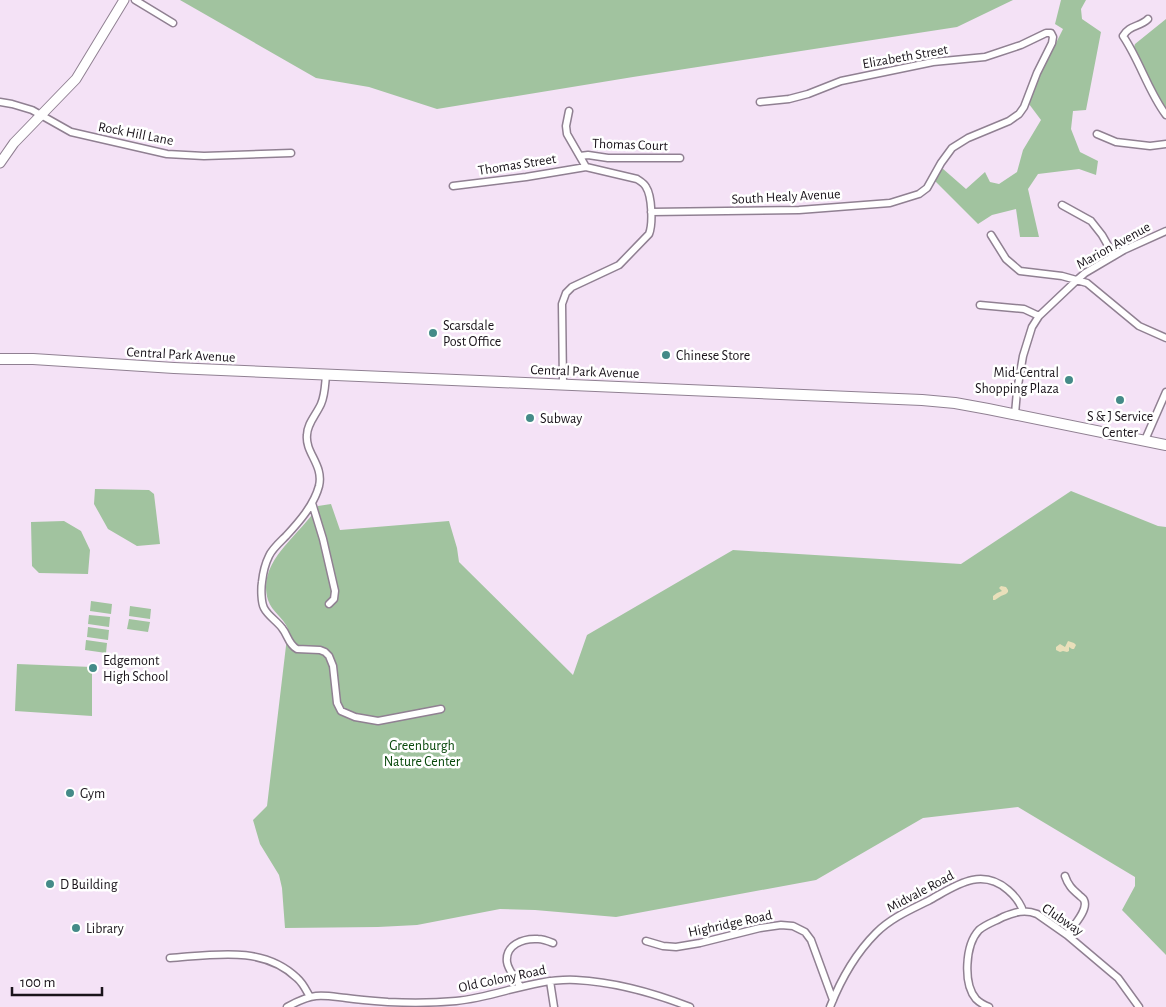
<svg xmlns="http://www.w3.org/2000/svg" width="1166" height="1007" viewBox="0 0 1166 1007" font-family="'Alegreya Sans',sans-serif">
<rect width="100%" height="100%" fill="#f4e2f6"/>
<path fill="#a1c39f" d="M180,0h833l-56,27 -324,50 -196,32 -68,-22 -53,-9z
M1061,0h25l-5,9 1,10 19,13 -15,78 -13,1 -2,18 9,23 18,9 -2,14 -17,-6 -41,5 -10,15 11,48h-19l-4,-28 -24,6 -14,9 -43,-43 7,-13 24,21 19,-17 5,10 9,2 18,-12 6,-22 18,-30 -12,-16 4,-15 30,-60 -8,-5z
M1166,19v93l-5,-8 -27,-57 1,-3z
M95,489l54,1 5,4 6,50 -23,2 -29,-17 -14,-25z
M1071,491l87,35 8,1v428l-44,-45 13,-24v-9l-117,-70 -95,11 -107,62 -200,37 -81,-7 -35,-1 -83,16 -39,2 -93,1 -3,-40 -3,-13 -19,-31 -7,-24 14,-14 21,-177c-5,-12 -16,-17 -20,-29 -12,-39 33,-65 50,-94l13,-2 9,26 109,-9 8,27 2,14 114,113 14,-40 146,-85 228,14z
M64,521l17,10 9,19 -2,24 -49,-1 -7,-7 -1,-44z
M91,601l21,3 -1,10 -21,-3z
M130,606l21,3 -1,10 -21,-3z
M89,615l21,2 -1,10 -21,-3z
M129,619l21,3 -2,10 -21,-3z
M88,627l21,3 -1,10 -21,-3z
M86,640l21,3 -1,10 -21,-3z
M17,664l75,3v49l-77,-5z"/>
<path fill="#e9dfba" d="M1001,586l5,1 2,3v2l-2,2 -5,2 -6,4h-2v-4l4,-3 5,-2 -3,-3z
M1068,641l6,2 2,2 -2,4h-2l-3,-2v4l-2,1 -4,-1 -3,1 -4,-2v-3l4,-3 5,3z"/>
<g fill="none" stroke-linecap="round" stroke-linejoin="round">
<defs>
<path id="street" d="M135,0l38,23
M1148,19c-8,8 -19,6 -25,17 17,25 25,55 43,79
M0,102l12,2 20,6 39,22 96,22 37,2 87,-3
M569,111l-3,15 1,8 19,33
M1097,134l19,8 34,4 16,-2
M580,156l8,-1 20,3h72
M453,186l73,-9 60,-10 51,12c3,2 7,4 9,8 6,9 7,37 3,47l-30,31 -47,22 -6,6 -4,11 1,80
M1062,205l29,16 11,14 12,21
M651,212l148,-2 91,-7 29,-9 8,-6 14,-25 11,-15 16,-10 41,-17 10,-7 5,-7 13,-34 15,-30 1,-6 -2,-4h-5l-25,12 -36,12 -52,5 -92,19 -33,13 -19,5 -29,3
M991,235l15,24 14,12 42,5 25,7 52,43 27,12
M980,305l44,4 15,7
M326,375c-1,10 -1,20 -5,29 -5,11 -14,20 -14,31 -2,18 17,30 12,51 -5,19 -20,36 -33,50 -6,6 -14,13 -17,20 -4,8 -6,17 -7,26 -1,6 -1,20 2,26 4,8 13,13 18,20 6,7 6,16 15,21l23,1 5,2 4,4 4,10 4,37 4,8 14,6 23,4 63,-12
M1015,414l2,-23 6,-35 9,-29 7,-11 38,-36 8,-7 39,-23 42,-19
M1145,440l21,-48
M312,503l11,36 12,52 -1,8 -5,5
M1065,876c3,9 7,13 14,19 2,2 4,3 5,5 5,10 -12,27 -17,35
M646,941l17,5 13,1 24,-4 60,-15 21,-3 12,1 12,6 6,8 22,60
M170,958c43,-3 93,-13 127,20 6,5 9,12 13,19
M550,981l4,26
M520,986c-4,-7 -12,-16 -13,-24 -2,-17 16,-24 31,-23 5,0 10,2 15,4
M287,1007c9,-5 19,-10 29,-11 10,-1 20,1 30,2 14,2 28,3 42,4 22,1 45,1 68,-1 41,-4 78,-23 120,-21 39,2 78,13 114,27
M830,1007c11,-28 25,-53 46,-74 15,-15 34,-23 52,-32 26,-14 52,-35 80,-11 7,6 12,12 15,21
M989,1007c-5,-2 -9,-4 -13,-8 -13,-15 -11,-54 3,-69 7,-6 17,-9 24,-13 12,-5 22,-8 34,-3l30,21 45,38 6,5 21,29"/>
<path id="secondary" d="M0,163l14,-20 62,-64 48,-79"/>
<path id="primary" d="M0,359h33l141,9 748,32 33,3 33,6 178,36"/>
</defs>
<use href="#street" stroke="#908092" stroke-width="9"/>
<use href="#secondary" stroke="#908092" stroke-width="11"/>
<use href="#primary" stroke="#908092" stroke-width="12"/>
<use href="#street" stroke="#fff" stroke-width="6"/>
<use href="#secondary" stroke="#fff" stroke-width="9"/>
<use href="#primary" stroke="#fff" stroke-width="10"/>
</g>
<g fill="#448b88" stroke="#fff" stroke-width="2">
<circle cx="433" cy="333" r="5"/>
<circle cx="666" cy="355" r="5"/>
<circle cx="1069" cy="380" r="5"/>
<circle cx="1120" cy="400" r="5"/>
<circle cx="530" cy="418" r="5"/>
<circle cx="93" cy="668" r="5"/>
<circle cx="70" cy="793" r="5"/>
<circle cx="50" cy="884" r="5"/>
<circle cx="76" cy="928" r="5"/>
</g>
<g text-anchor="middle" stroke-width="5" stroke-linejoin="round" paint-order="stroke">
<g font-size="14" fill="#19131a" stroke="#fff">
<text transform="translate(905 56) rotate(-10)" y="5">Elizabeth Street</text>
<text transform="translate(136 133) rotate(11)" y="5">Rock Hill Lane</text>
<text transform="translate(630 144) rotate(2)" y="5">Thomas Court</text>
<text transform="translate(517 164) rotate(-9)" y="5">Thomas Street</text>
<text transform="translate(786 196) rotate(-3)" y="5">South Healy Avenue</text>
<text transform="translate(1113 245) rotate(-29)" y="5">Marion Avenue</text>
<text transform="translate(181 354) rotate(3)" y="5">Central Park Avenue</text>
<text transform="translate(585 371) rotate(2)" y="5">Central Park Avenue</text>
<text transform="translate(920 891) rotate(-28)" y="5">Midvale Road</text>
<text transform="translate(1063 919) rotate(34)" y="5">Clubway</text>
<text transform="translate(730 923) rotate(-12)" y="5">Highridge Road</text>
<text transform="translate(502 978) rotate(-12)" y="5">Old Colony Road</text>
</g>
<g font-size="14" fill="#19131a" stroke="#fff" text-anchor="start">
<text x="443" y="330">Scarsdale<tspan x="443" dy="16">Post Office</tspan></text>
<text x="676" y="360">Chinese Store</text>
<text x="1059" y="377" text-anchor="end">Mid-Central<tspan x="1059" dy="16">Shopping Plaza</tspan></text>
<text x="1120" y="421" text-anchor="middle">S &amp; J Service<tspan x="1120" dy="16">Center</tspan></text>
<text x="540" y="423">Subway</text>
<text x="103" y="665">Edgemont<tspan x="103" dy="16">High School</tspan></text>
<text x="80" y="798">Gym</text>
<text x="60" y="889">D Building</text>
<text x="86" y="933">Library</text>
</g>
<g font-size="14" fill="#08480b" stroke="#fff">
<text x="422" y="750">Greenburgh<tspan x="422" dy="16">Nature Center</tspan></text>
</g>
</g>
<path d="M12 987v8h90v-8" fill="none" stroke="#19131a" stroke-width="2.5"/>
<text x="20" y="987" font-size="15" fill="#19131a" stroke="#ffffff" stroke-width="4" paint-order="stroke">100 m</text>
</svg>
